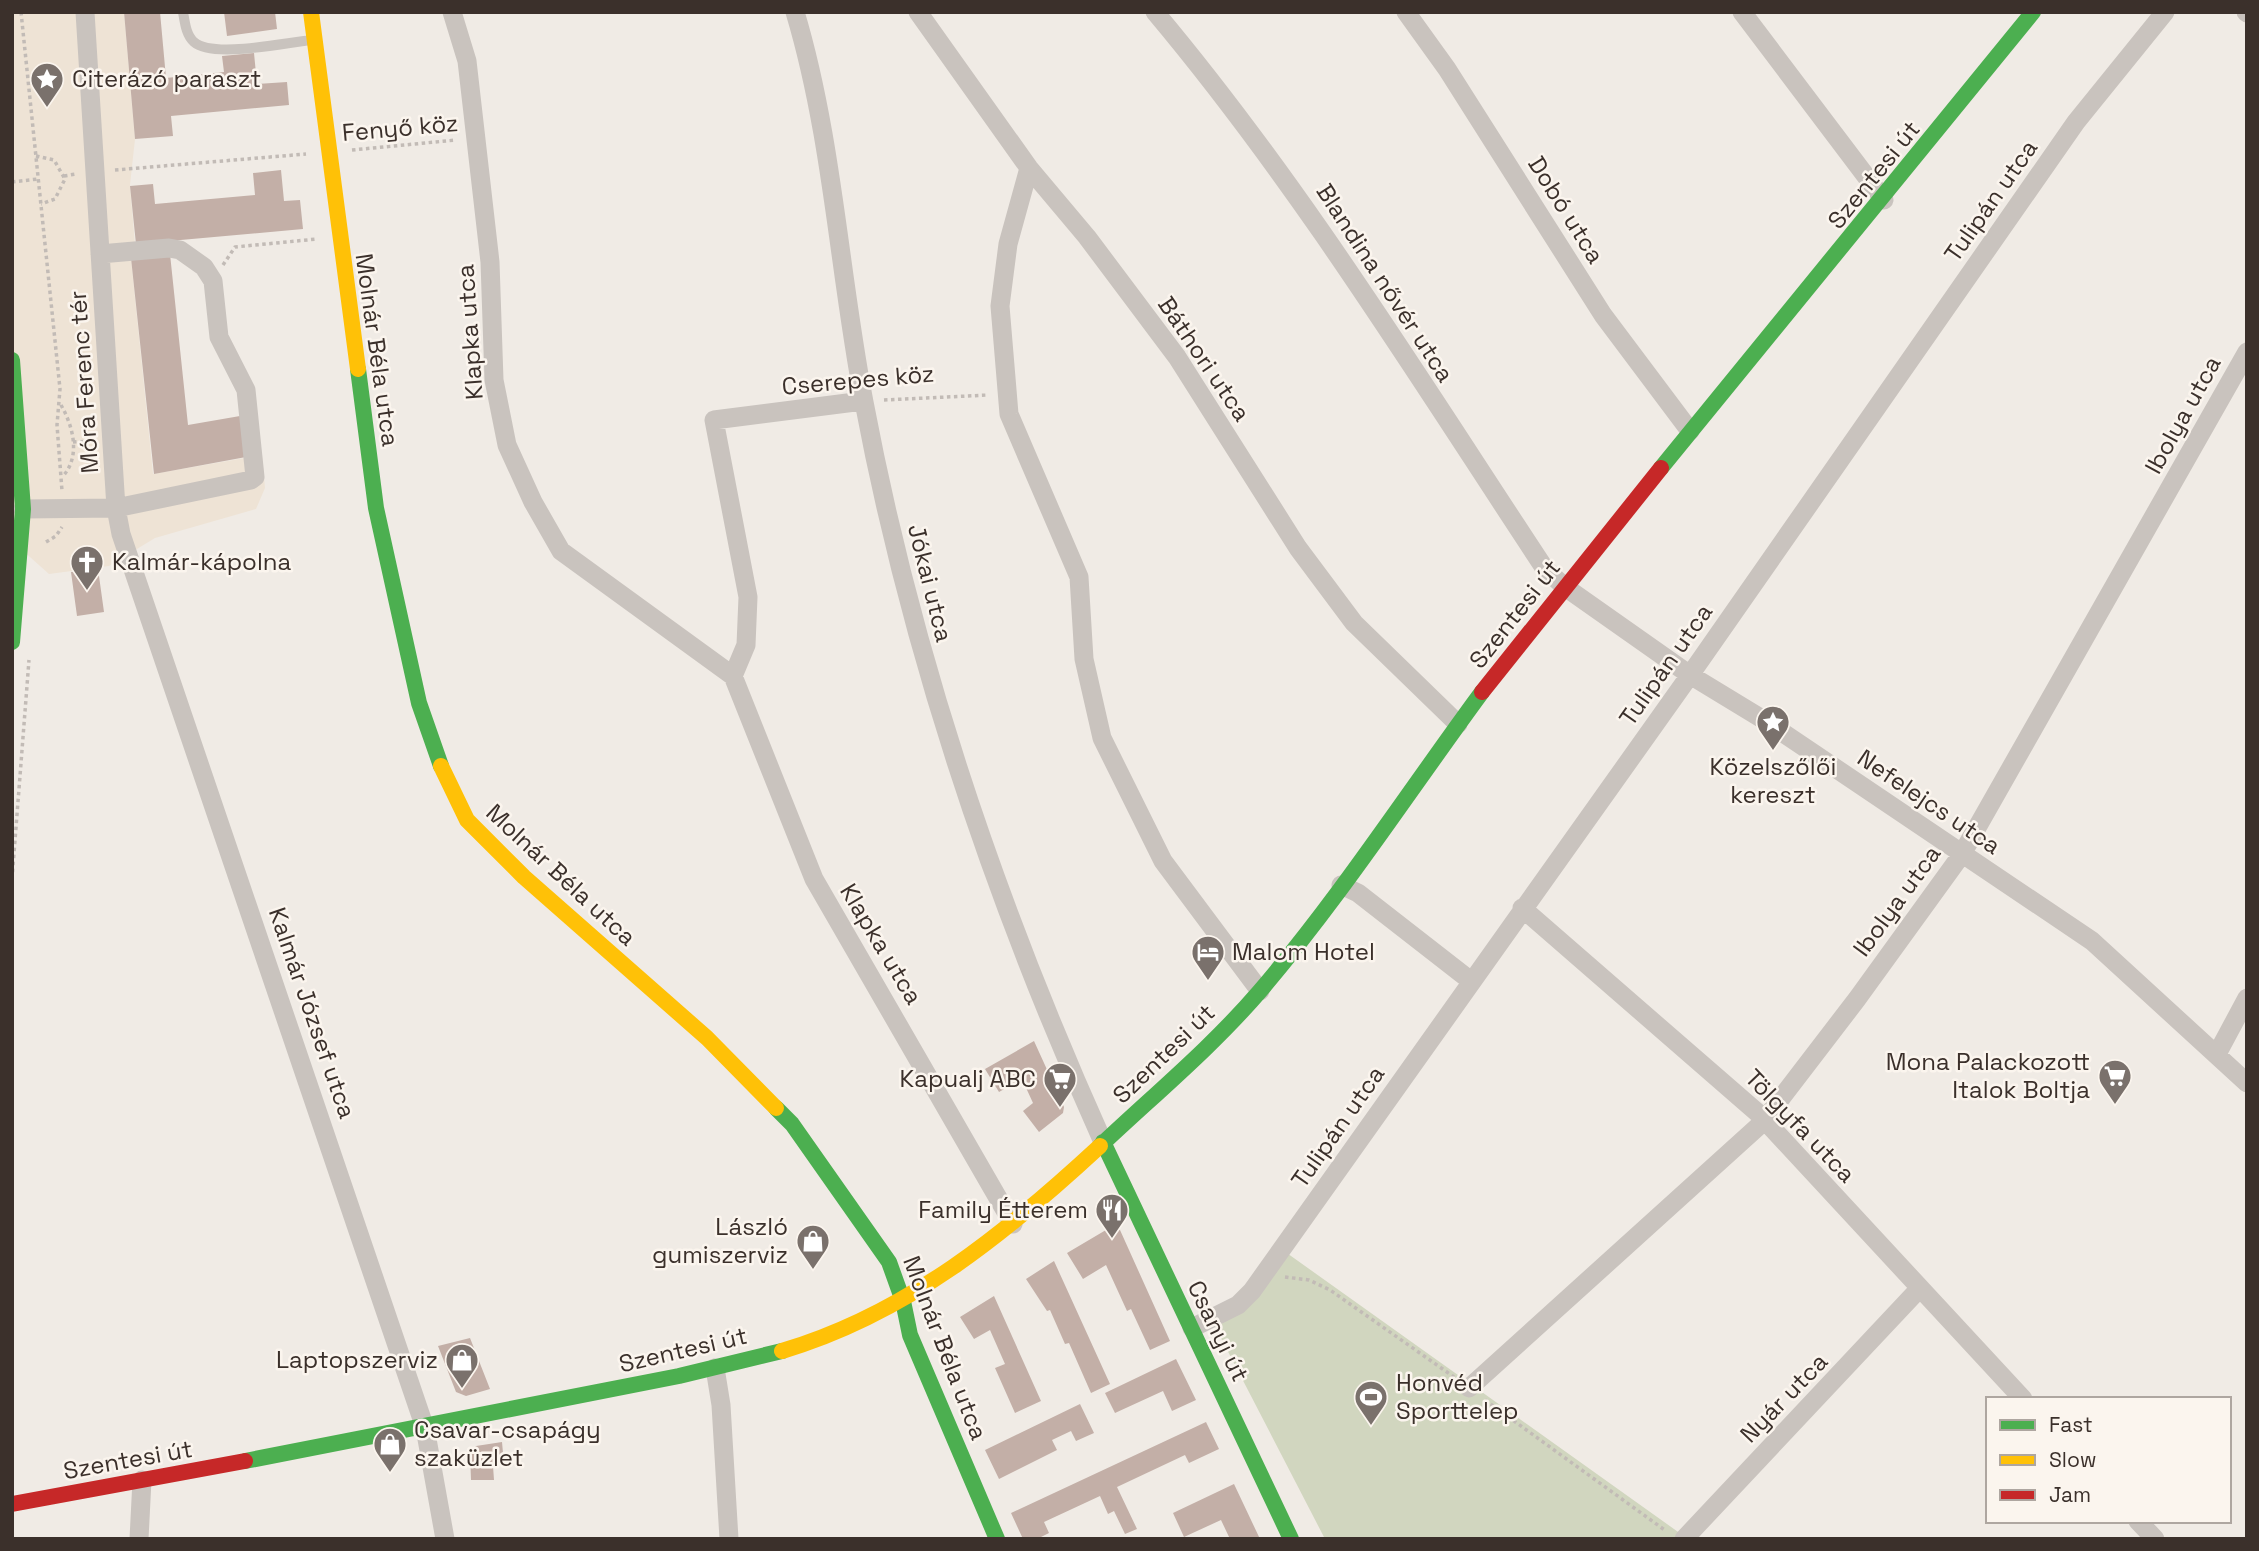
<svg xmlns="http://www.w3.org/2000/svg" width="2259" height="1551" viewBox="0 0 2259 1551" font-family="'Space Grotesk',sans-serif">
<rect width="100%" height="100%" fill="#f0ebe5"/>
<path fill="#d1d6bf" d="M1277,1246l411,293h-363l-117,-226 28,-13z"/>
<path fill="#eee3d5" d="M12,12h112l11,127 -5,46 5,60 -4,13 22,216 109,-19 3,33 -9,21 -101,29 -46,28 -60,8 -37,-33z"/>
<path fill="#c3afa7" d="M124,12h36l6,66 58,-6 -2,-16 32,-3 3,31 30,-2 2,23 -118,11 2,20 -38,3z
M224,12h51l2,17 -50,7z
M281,170l3,31 16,-1 3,29 -167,15 -6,-58 23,-2 2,20 100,-9 -2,-22z
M170,254l18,171 52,-9 6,41 -92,17 -23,-216z
M98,569l6,43 -27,4 -6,-44z
M1034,1041l30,66 -1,6 -24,19 -16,-21 10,-8 -11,-24 -23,13 -14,-23z
M1111,1227l9,3 50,111 -20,9 -19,-41 -4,2 -21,-46 -23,14 -16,-26z
M1054,1261l56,123 -19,9 -22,-50 -4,1 -15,-34 -3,1 -21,-32z
M994,1296l47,105 -26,12 -20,-45 10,-4 -15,-34 -16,9 -14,-22z
M470,1338l20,51 -24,7 -10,-4 -18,-46z
M1176,1359l20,41 -24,11 -9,-20 -48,22 -10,-20z
M1080,1404l14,29 -18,8 -5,-10 -19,9 5,10 -58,29 -14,-29z
M1206,1422l13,27 -30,14 -4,-8 -68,32 20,42 -12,5 -11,-23 -6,3 -8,-18 -56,26 5,11 -12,6h-14l-12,-26z
M502,1442l2,22 -11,2 1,14h-23l-1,-27 6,-7z
M1234,1484l26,55h-30l-9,-19 -37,17 -11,-24z"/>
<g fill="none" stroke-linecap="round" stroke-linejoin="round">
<path stroke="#c2bbb6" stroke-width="3.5" stroke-dasharray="3.5 3.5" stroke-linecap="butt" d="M21,12l39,377 -3,36 5,66
M352,150l104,-10
M36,156l18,4 11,19 -10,20 -14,5
M115,170l191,-16
M64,176l12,-2
M12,182l26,-3
M223,265l12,-18 82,-8
M884,400l104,-5
M61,405c12,21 20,51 2,71
M73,442l19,-1
M46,542l10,-6 6,-9
M12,879l17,-219
M1285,1277l24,3 21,10 124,87
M1485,1400l181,131"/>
<path stroke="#c9c3be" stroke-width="10" d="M183,12c2,11 3,23 11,30 19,17 93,0 119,-2"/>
<path stroke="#c9c3be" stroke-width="19" d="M85,12l31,496 5,26 304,894 20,111
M452,12l15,49 23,201 4,118 13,65 26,57 28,49 172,125 81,203 199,345
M795,12c38,127 44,261 69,390 48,255 133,504 239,740
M918,12l111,156 58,69 90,120 121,191 56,75 104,101
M1155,12c146,174 265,368 390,557l20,18 125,88 74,45 328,221 155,142
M1406,12l41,57 156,246 87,116
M1742,12l142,188
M2246,12l1,1
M1029,168l-21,76 -8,62 9,108 70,163 5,82 18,79 61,123 97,130
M23,509l93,-1 135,-28 4,-3 -9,-87 -27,-53 -6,-56 -9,-14 -24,-17 -11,-2 -69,6
M733,676l13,-31 2,-48 -34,-177 149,-19
M1341,885l17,8 113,88
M1522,908l237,206 264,285
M2217,1054l30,-56
M1192,1328l46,-23 14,-14 438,-616 386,-553 89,-110
M715,1368l6,37 8,134
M1469,1388l293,-265 95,-124 105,-145 285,-502
M2138,1521l17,18
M139,1539l3,-59
M1684,1539l235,-250"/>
<path stroke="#4caf50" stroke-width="16" d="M12,360l11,149 -11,133
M358,369l18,139 43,195 22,63
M1661,468l372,-456
M776,1108l16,16 97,138 14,39 7,34 87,204
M1103,1142l188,397
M1100,1146c54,-51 112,-99 160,-155 81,-95 149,-200 222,-299
M245,1461l434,-85 103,-25"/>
<path stroke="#ffc107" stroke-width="16" d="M311,12l47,357
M441,766l26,54 57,57 183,161 69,70
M782,1351c125,-37 224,-118 318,-205"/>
<path stroke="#c62828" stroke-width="16" d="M1482,692l179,-224
M12,1504l233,-43"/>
</g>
<defs>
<symbol id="sight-pin" viewBox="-11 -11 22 30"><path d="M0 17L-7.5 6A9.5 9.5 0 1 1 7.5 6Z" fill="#7a716c" stroke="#fbf5ee"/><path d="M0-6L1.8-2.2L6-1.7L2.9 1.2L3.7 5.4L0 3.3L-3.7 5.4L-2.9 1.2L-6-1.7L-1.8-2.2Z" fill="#fff"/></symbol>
<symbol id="church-pin" viewBox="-11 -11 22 30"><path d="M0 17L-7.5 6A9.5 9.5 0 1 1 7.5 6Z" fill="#7a716c" stroke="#fbf5ee"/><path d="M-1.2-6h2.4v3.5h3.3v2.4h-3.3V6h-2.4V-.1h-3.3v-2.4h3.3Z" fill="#fff"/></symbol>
<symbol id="hotel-pin" viewBox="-11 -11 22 30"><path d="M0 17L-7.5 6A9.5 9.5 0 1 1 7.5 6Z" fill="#7a716c" stroke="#fbf5ee"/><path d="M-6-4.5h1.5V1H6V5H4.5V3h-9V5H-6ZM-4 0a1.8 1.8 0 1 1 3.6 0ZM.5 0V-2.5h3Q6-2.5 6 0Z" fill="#fff"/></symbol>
<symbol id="supermarket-pin" viewBox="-11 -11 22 30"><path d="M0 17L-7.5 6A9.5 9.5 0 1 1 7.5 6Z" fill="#7a716c" stroke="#fbf5ee"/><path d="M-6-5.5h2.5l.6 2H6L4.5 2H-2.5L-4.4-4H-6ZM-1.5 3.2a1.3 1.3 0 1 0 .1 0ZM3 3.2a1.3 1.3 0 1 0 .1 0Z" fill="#fff"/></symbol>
<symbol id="restaurant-pin" viewBox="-11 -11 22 30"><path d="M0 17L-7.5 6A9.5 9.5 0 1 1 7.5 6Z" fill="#7a716c" stroke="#fbf5ee"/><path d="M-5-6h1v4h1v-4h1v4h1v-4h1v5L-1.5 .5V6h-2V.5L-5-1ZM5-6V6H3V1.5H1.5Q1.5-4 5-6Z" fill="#fff"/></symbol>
<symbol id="shop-pin" viewBox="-11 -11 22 30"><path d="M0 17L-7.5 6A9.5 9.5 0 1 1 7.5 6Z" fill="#7a716c" stroke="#fbf5ee"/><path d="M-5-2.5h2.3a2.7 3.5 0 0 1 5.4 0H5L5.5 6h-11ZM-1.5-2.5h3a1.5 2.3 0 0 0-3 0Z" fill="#fff"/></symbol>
<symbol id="stadium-pin" viewBox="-11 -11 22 30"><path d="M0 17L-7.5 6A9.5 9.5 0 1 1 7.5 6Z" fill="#7a716c" stroke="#fbf5ee"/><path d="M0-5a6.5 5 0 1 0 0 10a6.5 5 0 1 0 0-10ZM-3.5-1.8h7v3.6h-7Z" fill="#fff"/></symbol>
</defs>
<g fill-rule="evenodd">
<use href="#sight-pin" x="28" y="60" width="38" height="52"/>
<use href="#church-pin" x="68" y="543" width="38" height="52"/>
<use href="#sight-pin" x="1754" y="703" width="38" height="52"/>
<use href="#hotel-pin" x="1189" y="933" width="38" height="52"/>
<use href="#supermarket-pin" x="2096" y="1057" width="38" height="52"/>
<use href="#supermarket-pin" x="1041" y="1060" width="38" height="52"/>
<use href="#restaurant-pin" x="1093" y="1191" width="38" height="52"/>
<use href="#shop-pin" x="794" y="1222" width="38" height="52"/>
<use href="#shop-pin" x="443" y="1341" width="38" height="52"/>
<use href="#stadium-pin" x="1352" y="1378" width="38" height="52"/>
<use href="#shop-pin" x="371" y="1425" width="38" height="52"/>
</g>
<g text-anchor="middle" stroke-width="5" stroke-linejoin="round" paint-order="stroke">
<g font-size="24" fill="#3b302b" stroke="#fbf5ee" text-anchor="start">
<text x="72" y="87">Citerázó paraszt</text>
<text x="112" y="570">Kalmár-kápolna</text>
<text x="1773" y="775" text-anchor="middle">Közelszőlői<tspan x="1773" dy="28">kereszt</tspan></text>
<text x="1232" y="960">Malom Hotel</text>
<text x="2090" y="1070" text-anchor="end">Mona Palackozott<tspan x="2090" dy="28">Italok Boltja</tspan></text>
<text x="1036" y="1087" text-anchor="end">Kapualj ABC</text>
<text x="1088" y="1218" text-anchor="end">Family Étterem</text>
<text x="788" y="1235" text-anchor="end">László<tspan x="788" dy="28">gumiszerviz</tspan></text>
<text x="438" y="1368" text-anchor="end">Laptopszerviz</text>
<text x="1396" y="1391">Honvéd<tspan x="1396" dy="28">Sporttelep</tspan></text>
<text x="414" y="1438">Csavar-csapágy<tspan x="414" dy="28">szaküzlet</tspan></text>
</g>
<g font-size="24" fill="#3b302b" stroke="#fbf5ee">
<text transform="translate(400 128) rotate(-5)" y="8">Fenyő köz</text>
<text transform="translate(1874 175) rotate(-51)" y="8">Szentesi út</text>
<text transform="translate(1991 201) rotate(-55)" y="8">Tulipán utca</text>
<text transform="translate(1566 210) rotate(58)" y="8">Dobó utca</text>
<text transform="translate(1385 283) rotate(57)" y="8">Blandina nővér utca</text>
<text transform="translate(470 332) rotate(-94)" y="8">Klapka utca</text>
<text transform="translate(377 350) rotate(82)" y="8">Molnár Béla utca</text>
<text transform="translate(1204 359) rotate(56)" y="8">Báthori utca</text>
<text transform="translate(858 380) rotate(-5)" y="8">Cserepes köz</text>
<text transform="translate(84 382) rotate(-94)" y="8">Móra Ferenc tér</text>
<text transform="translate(2183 415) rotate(-61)" y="8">Ibolya utca</text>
<text transform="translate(930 583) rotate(76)" y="8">Jókai utca</text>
<text transform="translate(1515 614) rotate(-52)" y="8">Szentesi út</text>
<text transform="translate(1666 665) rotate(-55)" y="8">Tulipán utca</text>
<text transform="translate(1929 802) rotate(34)" y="8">Nefelejcs utca</text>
<text transform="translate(561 875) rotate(43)" y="8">Molnár Béla utca</text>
<text transform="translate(1897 901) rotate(-54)" y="8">Ibolya utca</text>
<text transform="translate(881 944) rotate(59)" y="8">Klapka utca</text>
<text transform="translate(312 1013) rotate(71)" y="8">Kalmár József utca</text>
<text transform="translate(1164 1054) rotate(-44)" y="8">Szentesi út</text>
<text transform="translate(1800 1126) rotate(46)" y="8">Tölgyfa utca</text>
<text transform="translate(1338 1127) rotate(-55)" y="8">Tulipán utca</text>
<text transform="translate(1218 1331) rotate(64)" y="8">Csanyi út</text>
<text transform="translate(945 1348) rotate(69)" y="8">Molnár Béla utca</text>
<text transform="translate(683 1350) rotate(-13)" y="8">Szentesi út</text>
<text transform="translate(1784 1398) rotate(-46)" y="8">Nyár utca</text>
<text transform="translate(128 1460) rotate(-10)" y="8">Szentesi út</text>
</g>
</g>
<rect width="2259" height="1551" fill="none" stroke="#3b302b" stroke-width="28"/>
<rect x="1986" y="1397" width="245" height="126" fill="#fbf5ee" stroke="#aea6a0" stroke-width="2"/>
<rect x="2000" y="1420" width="35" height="10" fill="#4caf50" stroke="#aea6a0" stroke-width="2"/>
<text x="2049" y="1432" font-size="21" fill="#3b302b">Fast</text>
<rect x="2000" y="1455" width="35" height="10" fill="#ffc107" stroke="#aea6a0" stroke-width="2"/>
<text x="2049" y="1467" font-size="21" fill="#3b302b">Slow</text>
<rect x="2000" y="1490" width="35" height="10" fill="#c62828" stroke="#aea6a0" stroke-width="2"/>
<text x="2049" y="1502" font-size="21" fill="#3b302b">Jam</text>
</svg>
